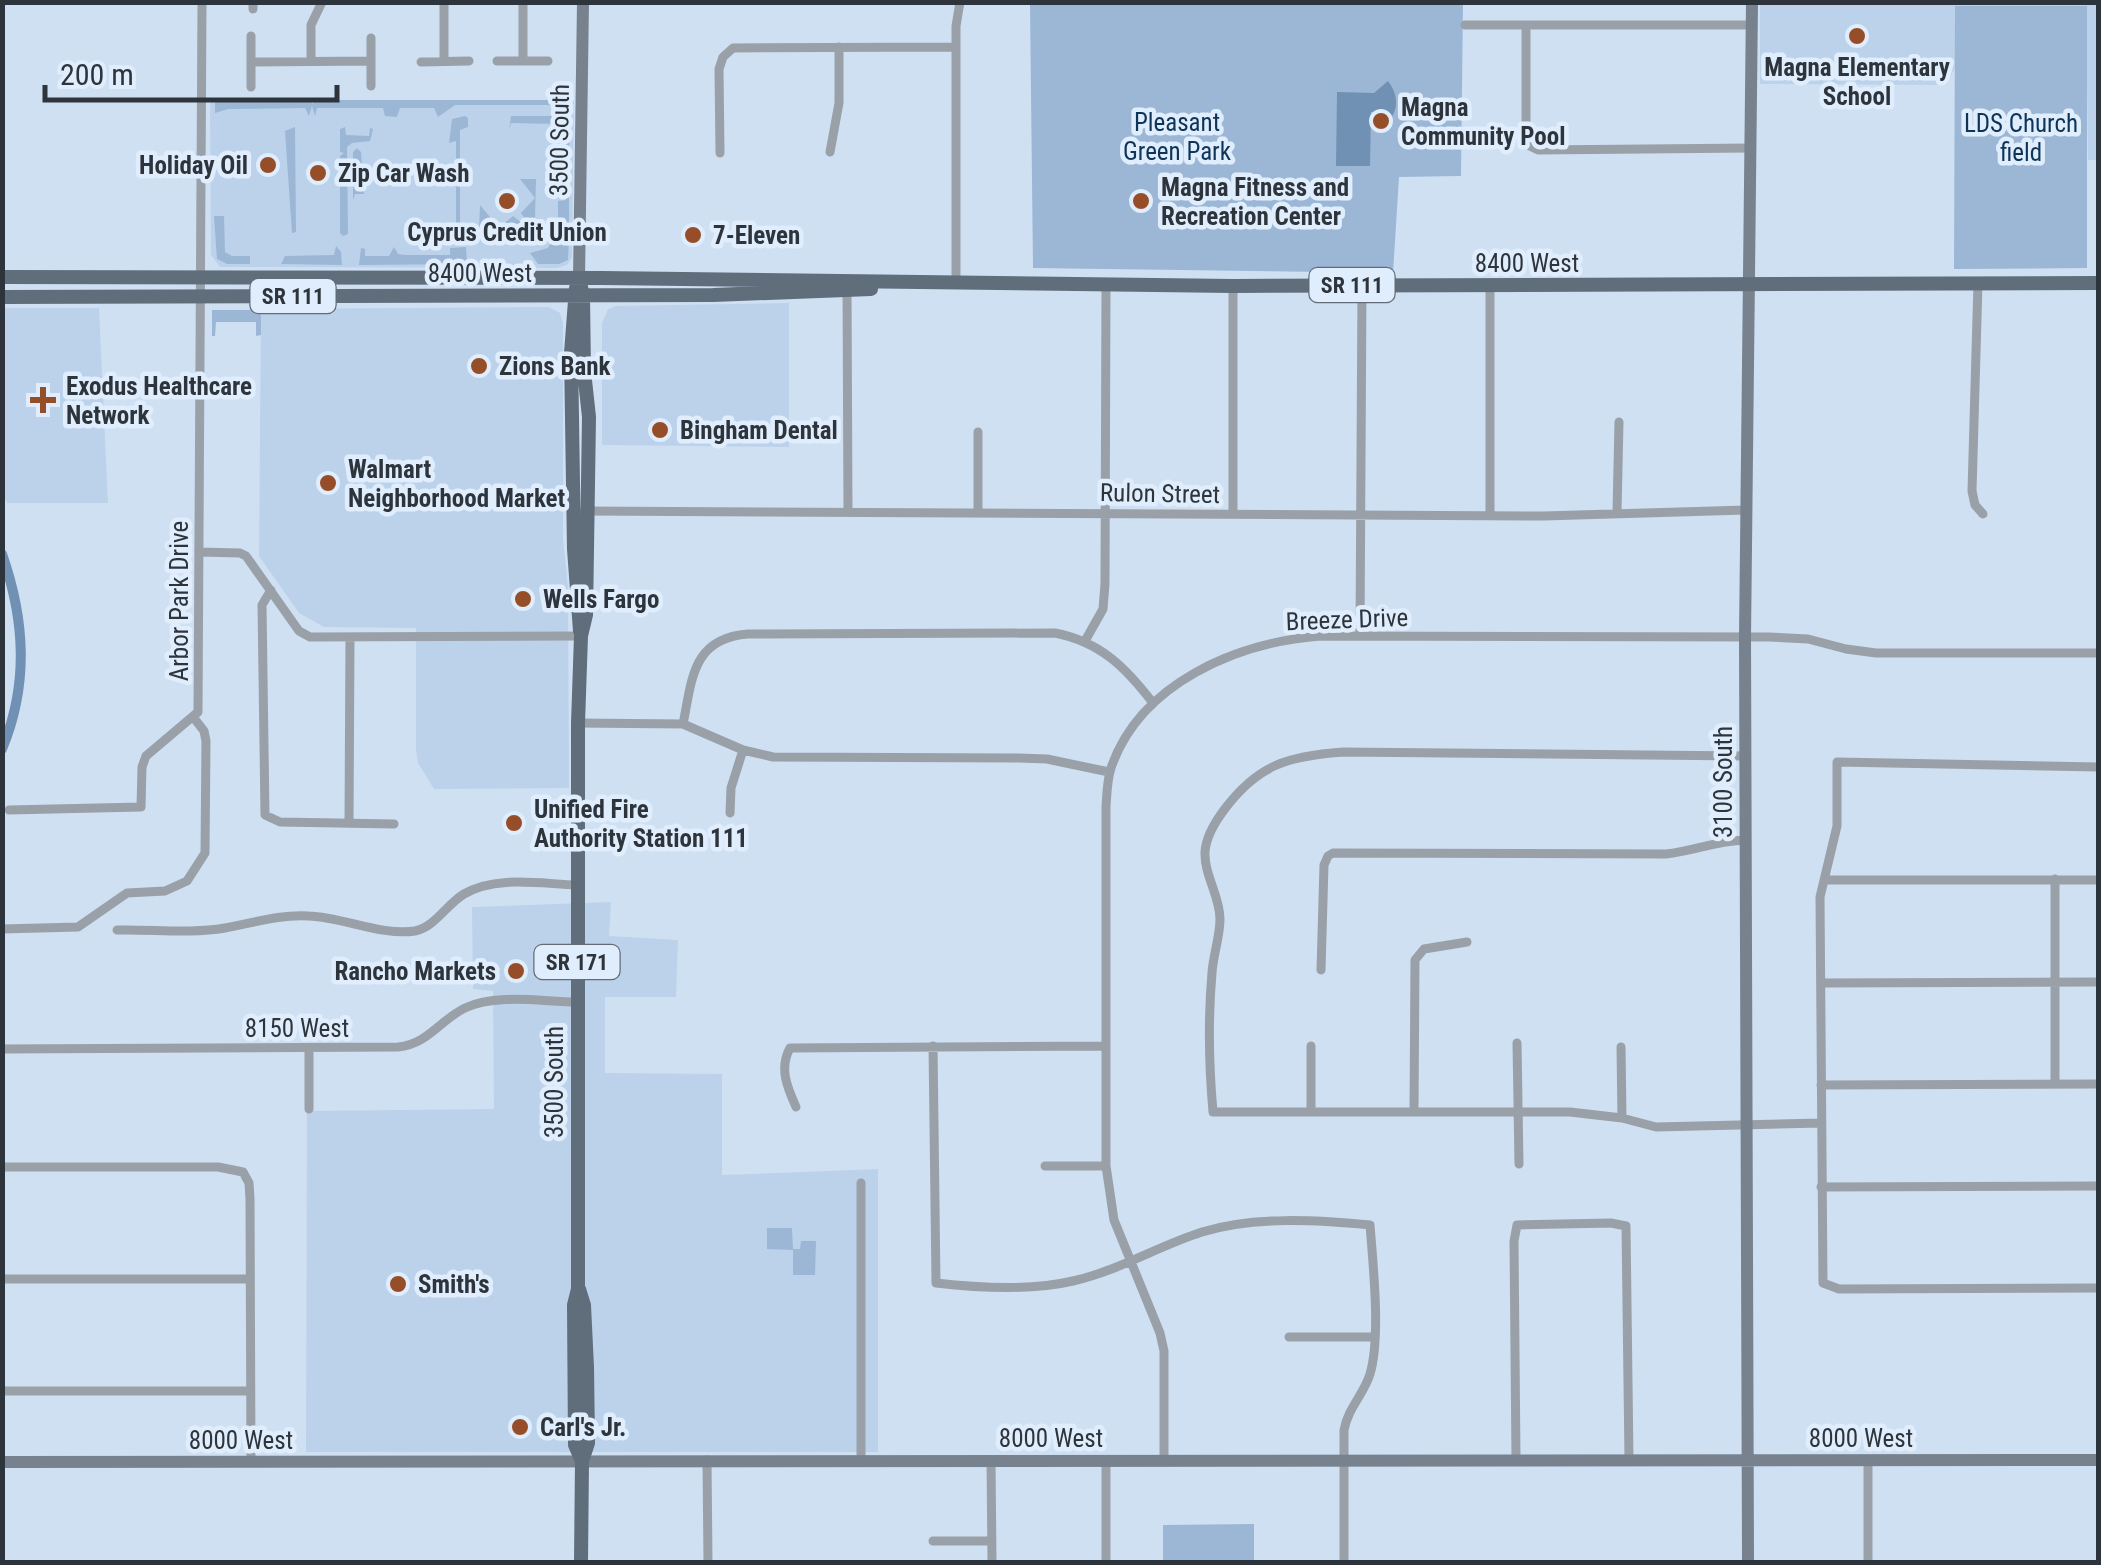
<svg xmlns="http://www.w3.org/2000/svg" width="2101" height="1565" viewBox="0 0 2101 1565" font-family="'Roboto Condensed',sans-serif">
<rect width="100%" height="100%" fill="#cfe0f3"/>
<path fill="#bcd2ea" d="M1760,3h338v157h-10l-2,-154h-131v61l-8,18 -187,-1z
M210,100h364l-2,157 -5,8 -10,3 -337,-1 -9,-12z
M789,303v144l-187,-2v-122l6,-14 8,-3z
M549,307l11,6 3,10v216l5,48 1,201 -135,1 -16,-26 -2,-12v-123l-92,-1 -25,-14 -40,-57 2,-247z
M3,308h96l9,195h-101l-5,-11z
M611,902l-2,34 69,4 -2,57h-71v76l117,1v101l156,-6v283h-572l1,-341 187,-2 -1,-118 -20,-2 -1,-82z"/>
<path fill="#9bb7d5" d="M1030,3h433l-2,173 -62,1 -6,96 -360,-5z
M1955,6h132v262l-133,1z
M215,100h97v5l2,-5h255v5h-114l-17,12 -4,-9h-34l-3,9 -12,-1 -2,-8h-66l-2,8 -3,-10 -3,10 -4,-8 -77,1 -13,4z
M465,116l3,2v9l-8,3v102l7,2 -15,1 -4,-4 8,-6v-84l-7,2 3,-24z
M511,116h58v31l-9,-3 -1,-20 -48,-1 -2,8z
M295,127l1,105 -4,1 -7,-102z
M345,127l1,8 23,1 1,-8 3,1 -3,12 -18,2 -5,4 1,87 -5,2 -3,-3v-77l4,-3 -4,-1v-23z
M357,148l4,4 3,42h-9l-2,6v-16l4,-3 -4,-3v-26z
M569,160v74l-11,-7v-26l8,-1v-36l-8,-2z
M520,179h16l-1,40 -9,2 -5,-8 14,-15z
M480,205l19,23 14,-12 10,8 -4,7h-40z
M214,216h10l1,36 7,4h18v8h-23l-10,-5z
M532,222h14c0,17 -9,19 -24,20l1,-13z
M557,230l12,7 -1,23 -9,4h-21l-8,-11 18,-5z
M336,246l5,6 1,13 -61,-1 4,-8 49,-1z
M394,247l4,7 7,1h45v-7l16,-1 1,17 -108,1 2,-17 4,1v7h24z
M212,310h45l4,5v20l-5,1v-14h-40l-1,14h-3z
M767,1228h25l1,21h7l1,-8h15l-1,34h-22v-25l-26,-1z
M1254,1524v38h-91v-37z"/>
<path fill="#7091b4" d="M1388,81c11,15 11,29 -1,43l-11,-12h-5l-1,54h-34l1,-74 37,1z"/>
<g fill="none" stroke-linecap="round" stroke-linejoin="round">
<path stroke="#7091b4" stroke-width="10" d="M2,554c23,66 27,130 0,195"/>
<path stroke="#99a0a8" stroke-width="9" d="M444,2v59
M253,9v-7
M1465,25h287
M1526,25v113l4,8 8,4 213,-2
M251,36v51
M311,61v-36l11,-23
M497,61h51
M523,61v-59
M251,62l120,-1
M421,62l48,-1
M371,86v-48
M830,152l9,-49v-56
M720,153l-1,-84 4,-12 10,-9 223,-1
M1978,283l-6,208 3,14 8,9
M956,284v-258l4,-24
M847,285l1,227
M978,432v81
M584,511l960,5 202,-6
M1617,512l2,-90
M1233,514v-228
M1490,514v-228
M199,552l41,1 6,3 53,75 11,6 271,-1
M271,590l-9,15 3,210 15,7 114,2
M1360,635l2,-350
M1085,641l18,-32 2,-25 1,-299
M578,723l105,1 60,26 30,7 246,1 28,1 62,13
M683,724c9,-44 9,-86 65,-90l307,-1c46,9 71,35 98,70
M1745,756l-402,-4c-54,4 -85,12 -119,58 -9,12 -18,26 -19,42 -1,23 15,44 15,67 0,18 -7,36 -8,54 -4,45 -3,94 1,139h357l52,6 34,9 165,-4
M2098,767l-261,-5v64l-17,71 3,386 16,6 259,-1
M9,810l132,-3 1,-40 4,-11 52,-44 4,-710
M730,813l1,-25 12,-38
M349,823l1,-186
M2055,879v205
M1824,880h274
M2,929l76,-2 49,-34 38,-2 22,-10 18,-28 1,-112 -2,-10 -10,-13
M117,930c35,-1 73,4 108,-2 28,-5 55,-14 84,-12 34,1 72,20 106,15 20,-4 32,-27 49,-37 32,-19 77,-10 113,-9
M1321,970l3,-105 4,-9 5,-3 333,1c28,-3 49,-13 79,-14
M1821,983l277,-1
M1517,1043l2,121
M933,1046l3,237c43,5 94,8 137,-2 45,-10 85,-35 129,-49 52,-16 114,-12 168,-7 3,39 11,112 0,149 -6,20 -22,34 -26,56v132
M1311,1046v65
M1621,1047l1,71
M2,1049l396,-2c30,-3 42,-27 67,-39 32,-15 78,-6 112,-6
M1821,1085l277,-1
M796,1107c-9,-20 -17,-39 -6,-59l316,-2
M309,1109v-61
M1414,1112l1,-152 9,-11 43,-7
M1045,1166h61
M2,1167h216l25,5 6,11 1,16 1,263
M861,1183v277
M1821,1187l277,-1
M2,1279h248
M1289,1337h85
M2,1391h248
M707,1460l1,102
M991,1460l1,102
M1164,1460v-109l-4,-18 -46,-113 -8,-54v-360c1,-12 1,-26 5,-38 29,-85 127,-126 210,-132l448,1 39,2 38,10 30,4h222
M1516,1460l-2,-219 3,-16 94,-2 15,3 3,234
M1868,1461v101
M933,1541h59
M1106,1562v-101"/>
<path stroke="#78828e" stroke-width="12" d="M579,278l4,-276
M2,1462l2096,-2
M1748,1562l-3,-924 7,-636"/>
<path stroke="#606d7b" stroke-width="14" d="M2,277l599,1 632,8 865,-3
M579,278l4,18 1,75 5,46 -3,198 -5,21 -3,87v566l-4,16 1,140 7,16
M576,288l-5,65 3,196 6,82
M2,297l711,-2 158,-6
M579,1289l5,16 3,62 1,76 -6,18 -1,101"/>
</g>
<g fill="#954e28" stroke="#dfedfc" stroke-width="4">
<circle cx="1857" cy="36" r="10"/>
<circle cx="1381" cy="121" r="10"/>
<circle cx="268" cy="165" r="10"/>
<circle cx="318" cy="173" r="10"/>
<circle cx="507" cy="201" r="10"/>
<circle cx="1141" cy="201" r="10"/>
<circle cx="693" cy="235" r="10"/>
<circle cx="479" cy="366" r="10"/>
<path d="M38 385h10v10h10v10h-10v10h-10v-10h-10v-10h10z"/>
<circle cx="660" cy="430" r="10"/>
<circle cx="328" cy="483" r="10"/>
<circle cx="523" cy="599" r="10"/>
<circle cx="514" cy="823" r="10"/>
<circle cx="516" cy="971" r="10"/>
<circle cx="398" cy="1284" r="10"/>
<circle cx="520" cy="1427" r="10"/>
</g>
<g text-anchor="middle" stroke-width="9" stroke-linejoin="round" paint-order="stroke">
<g fill="#dfedfc" stroke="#636c76" stroke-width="2.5">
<rect x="1309.5" y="268" width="85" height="34" rx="8"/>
<rect x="250.5" y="279" width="85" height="34" rx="8"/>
<rect x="534.5" y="945" width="85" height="34" rx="8"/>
</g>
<g font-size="22" font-weight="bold" fill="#2e343c">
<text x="1352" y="293">SR 111</text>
<text x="293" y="304">SR 111</text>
<text x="577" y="970">SR 171</text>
</g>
<g font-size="25" font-weight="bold" fill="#2e343c" stroke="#dfedfc" text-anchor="start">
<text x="1857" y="76" text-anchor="middle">Magna Elementary<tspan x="1857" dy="29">School</tspan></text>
<text x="1401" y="116">Magna<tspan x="1401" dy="29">Community Pool</tspan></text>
<text x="248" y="174" text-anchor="end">Holiday Oil</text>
<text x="338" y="182">Zip Car Wash</text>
<text x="1161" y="196">Magna Fitness and<tspan x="1161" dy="29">Recreation Center</tspan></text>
<text x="507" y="241" text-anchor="middle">Cyprus Credit Union</text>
<text x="713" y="244">7-Eleven</text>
<text x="499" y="375">Zions Bank</text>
<text x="66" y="395">Exodus Healthcare<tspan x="66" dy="29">Network</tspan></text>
<text x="680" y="439">Bingham Dental</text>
<text x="348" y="478">Walmart<tspan x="348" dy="29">Neighborhood Market</tspan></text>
<text x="543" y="608">Wells Fargo</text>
<text x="534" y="818">Unified Fire<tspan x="534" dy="29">Authority Station 111</tspan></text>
<text x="496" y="980" text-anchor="end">Rancho Markets</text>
<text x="418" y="1293">Smith's</text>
<text x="540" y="1436">Carl's Jr.</text>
</g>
<g font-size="25" fill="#0e3457" stroke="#dfedfc">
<text x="1177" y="131">Pleasant<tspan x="1177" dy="29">Green Park</tspan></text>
<text x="2021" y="132">LDS Church<tspan x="2021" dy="29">field</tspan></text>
</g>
<g font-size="25" fill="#2e343c" stroke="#dfedfc">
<text transform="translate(559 140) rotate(-89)" y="9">3500 South</text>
<text x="1527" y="272">8400 West</text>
<text x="480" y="282">8400 West</text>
<text transform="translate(1160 493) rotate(1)" y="9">Rulon Street</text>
<text transform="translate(179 601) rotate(-90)" y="9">Arbor Park Drive</text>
<text transform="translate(1347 619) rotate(-2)" y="9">Breeze Drive</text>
<text transform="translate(1723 782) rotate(-90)" y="9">3100 South</text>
<text x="297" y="1037">8150 West</text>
<text transform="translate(554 1082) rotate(-90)" y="9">3500 South</text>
<text x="1051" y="1447">8000 West</text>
<text x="1861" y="1447">8000 West</text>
<text x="241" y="1449">8000 West</text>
</g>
</g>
<rect width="2101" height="1565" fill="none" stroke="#2e343c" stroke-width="10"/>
<path d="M45 85v15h292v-15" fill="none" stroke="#2e343c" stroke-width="5"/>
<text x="60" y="85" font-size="30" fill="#2e343c" stroke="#dfedfc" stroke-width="8" paint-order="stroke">200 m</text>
</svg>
